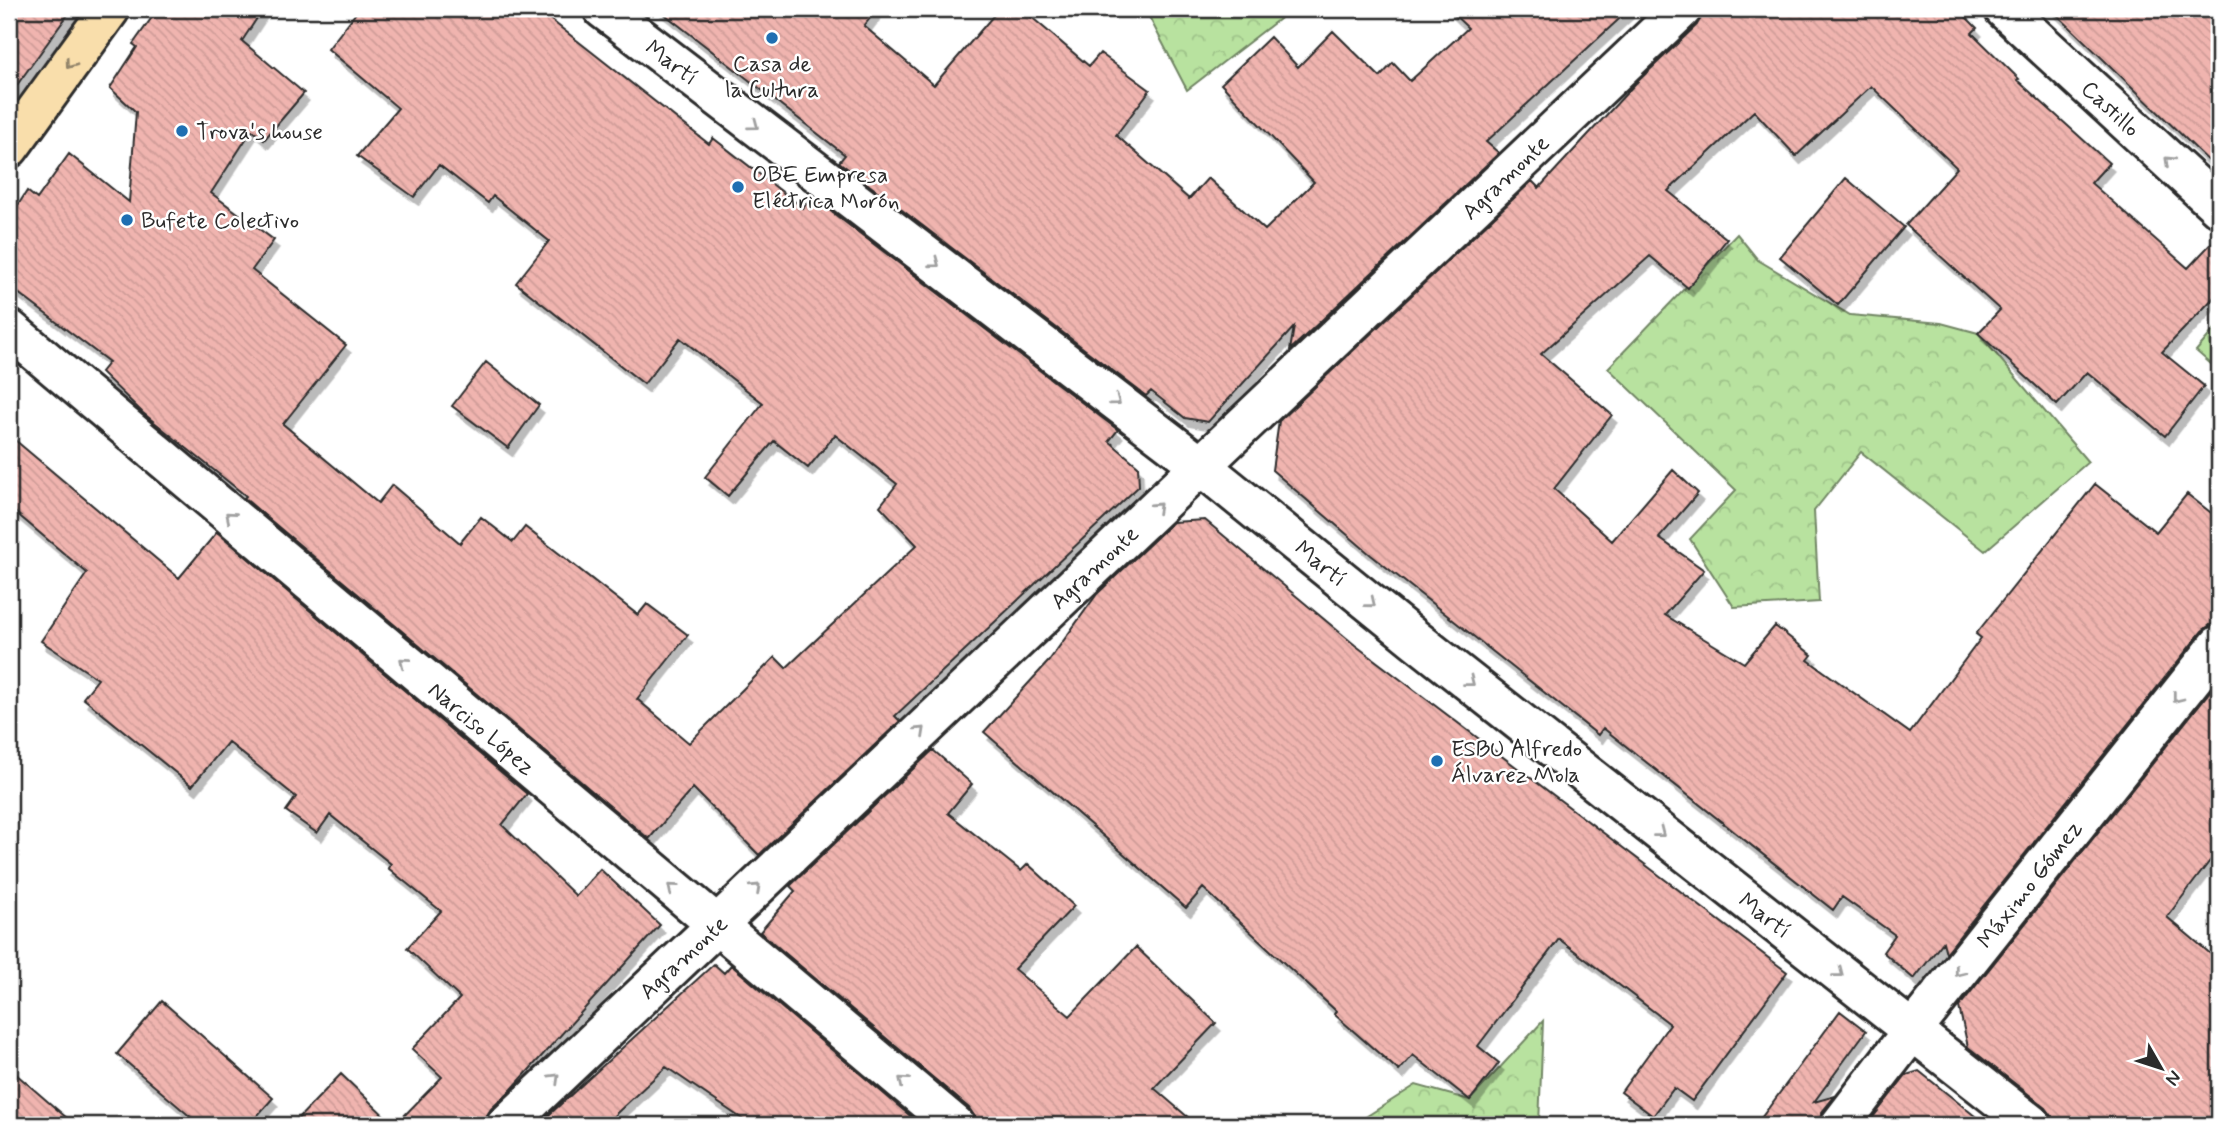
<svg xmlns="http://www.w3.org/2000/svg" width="2228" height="1134" viewBox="0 0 2228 1134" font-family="Mynerve,sans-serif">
<defs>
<pattern id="forest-crowns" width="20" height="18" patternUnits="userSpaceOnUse" patternTransform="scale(1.75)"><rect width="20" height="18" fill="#b8e29f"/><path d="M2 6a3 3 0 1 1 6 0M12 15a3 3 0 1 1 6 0" fill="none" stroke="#9ec289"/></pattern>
<pattern id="park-tufts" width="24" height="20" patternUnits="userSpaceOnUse" patternTransform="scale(1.75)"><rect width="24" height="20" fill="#b8e29f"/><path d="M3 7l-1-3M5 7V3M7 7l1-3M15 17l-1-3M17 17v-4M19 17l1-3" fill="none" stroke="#9ec289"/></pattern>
<pattern id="building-back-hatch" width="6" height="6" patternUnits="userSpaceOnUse" patternTransform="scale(1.75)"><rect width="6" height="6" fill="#f0b4af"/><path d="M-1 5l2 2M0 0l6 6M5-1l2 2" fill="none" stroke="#ce9b97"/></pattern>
<filter id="shadow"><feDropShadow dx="4.5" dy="8" stdDeviation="0" flood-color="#0004"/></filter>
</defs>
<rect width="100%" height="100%" fill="#fff"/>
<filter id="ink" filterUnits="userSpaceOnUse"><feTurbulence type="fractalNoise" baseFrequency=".0143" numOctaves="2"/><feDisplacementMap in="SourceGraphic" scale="14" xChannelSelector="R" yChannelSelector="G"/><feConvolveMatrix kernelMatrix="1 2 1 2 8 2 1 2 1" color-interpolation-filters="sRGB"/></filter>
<g filter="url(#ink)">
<path fill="url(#forest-crowns)" stroke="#728665" stroke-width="2" d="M1145,9h147l-105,81z
M1737,234l21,26 92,55 91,8 37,10 110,129 -103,89 -124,-99 -47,59 5,91 -85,5 -44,-68 46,-49 -128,-122z
M1543,1021l-4,104h-186l63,-40 54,15z"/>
<path fill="url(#park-tufts)" stroke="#728665" stroke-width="2" d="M2219,324v47l-23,-20z"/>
<path fill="url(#building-back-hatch)" stroke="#2b2b2b" stroke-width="2" filter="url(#shadow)" d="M9,9h63l-63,87z
M158,9h105l-21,32 62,52 -40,47 -12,-10 -41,63 63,47 -22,30 94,75 -63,79 95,79 14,-18 68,58 21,-26 32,25 12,-15 113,88 9,-11 41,31 -51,64 52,44 86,-86 11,11 131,-123 -37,-39 17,-22 -62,-49 -27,33 -34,-27 -46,55 -23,-19 58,-74 -83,-65 -36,46 -128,-101 33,-42 -56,-45 -5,7 -49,-38 -25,32 -57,-41 41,-48 -70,-59 31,-40h178l172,135 4,-6 90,70 9,-11 306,233 -9,11 29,25 1,20 -244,230 5,5 -141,134 -66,-67 -44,51 -405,-341 2,-2 -103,-83 -42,-41 8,-10 -100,-76v-67l18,-28 10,8 32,-45 60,48 7,-90 -26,-24 27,-41 -4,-3z
M658,9h219l-13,17 70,59 65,-76h23l67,57 11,-13 50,37 -34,45 73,64 19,-21 57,52 49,-48 -93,-98 49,-47 28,30 35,-36 47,46 13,-14 17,18 58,-53 -20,-19h182l-144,133 13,11 -209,197 4,-23 -86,95 -23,-4 -34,-27 -5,5 -307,-234 6,-7z
M1704,9h254l19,19 -5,5 47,46 -2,1 92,83 -18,20 97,85 31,-33v57l-57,60 42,34 -39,50 -78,-64 -30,33 -79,-72 22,-23 -94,-85 51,-57 -86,-82 -75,70 -42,-45 -86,80 59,48 -39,49 -38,-32 -109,98 71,61 -58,74 58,52 61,-71 25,23 -39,45 45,32 -39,45 79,48 31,-37 37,29 -4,5 102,73 71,-95 -5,-4 119,-150 61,48 31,-38 32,25v105l-9,1 -8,6 -256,322 -3,-11 -29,37 -31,-27 12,-17 -53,-38 -9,13 -230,-182 -5,7 -227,-180 -99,-85 7,-49 253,-240 7,7 96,-104 62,-59z
M2051,9h168v162z
M1846,178l58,49 -66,78 -58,-48z
M486,362l53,43 -31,43 -56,-42z
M9,435l170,143 38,-46 310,262 -25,31 74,71 24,-27 60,56 -148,164 -21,20 -6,9v7h-90l47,-48 -30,-28 48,-51 -53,-50 34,-37 -53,-43 3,-4 -61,-49 -13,18 -31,-22 10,-14 -68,-55 -36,44 -109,-88 15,-19 -57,-38 46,-68 -78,-66z
M1205,520l150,125 432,327 -95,129 -18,-13 -21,28 -32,-24 49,-68 -111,-85 -81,107 21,17 -29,37 -57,-45 -14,16 -65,-57 2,-3 -133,-123 -17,20 -202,-176 64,-70 49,-68 76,-72z
M2219,680v169l-52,68 52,44v164h-166l-1,-9 -6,-8 -78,-61 -9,-40z
M933,750l39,34 -24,29 73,58 7,-7 46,42 -60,63 56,47 66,-69 80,76 -62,65 43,37h-221l-1,-8 -6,-9 -209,-176 35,-41 -5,-5z
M714,964l10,9 7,-8 190,160h-170l-85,-58 -62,58h-66z
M162,1001l111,97 -24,27h-49l-83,-71z
M1840,1011l26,20 -52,71 21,-6 -13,16 -3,13h-63z
M9,1068l66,57h-66z
M1919,1071l67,54h-119l39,-50z
M341,1074l53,51h-102z"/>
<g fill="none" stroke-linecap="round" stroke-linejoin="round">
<defs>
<path id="street" d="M2004,9l215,198
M506,1125l1176,-1116"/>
<path id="secondary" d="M603,9l598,457 215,174 616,485
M9,329l946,796
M1840,1125l72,-94 307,-386"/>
<path id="primary" d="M9,148l101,-139"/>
</defs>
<use href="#street" stroke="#2b2b2b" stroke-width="44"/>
<use href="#secondary" stroke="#2b2b2b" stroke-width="44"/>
<use href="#primary" stroke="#2b2b2b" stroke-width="44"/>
<use href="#street" stroke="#fff" stroke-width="38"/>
<use href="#secondary" stroke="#fff" stroke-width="38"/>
<use href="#primary" stroke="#f9deab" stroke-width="38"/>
</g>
<defs><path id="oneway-chevron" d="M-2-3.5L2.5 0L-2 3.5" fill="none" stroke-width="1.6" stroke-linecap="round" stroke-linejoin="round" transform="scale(1.75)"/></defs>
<use stroke="#92846b" href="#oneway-chevron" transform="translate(70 64) rotate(126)"/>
<g stroke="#a0a0a0">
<use href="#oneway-chevron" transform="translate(754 125) rotate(37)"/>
<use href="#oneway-chevron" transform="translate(2169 161) rotate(-137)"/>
<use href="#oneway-chevron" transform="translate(935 263) rotate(37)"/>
<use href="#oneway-chevron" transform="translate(1116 401) rotate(37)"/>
<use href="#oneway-chevron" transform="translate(1157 507) rotate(-43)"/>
<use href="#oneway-chevron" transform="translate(230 516) rotate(-140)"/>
<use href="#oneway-chevron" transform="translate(1371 603) rotate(39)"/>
<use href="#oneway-chevron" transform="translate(404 662) rotate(-140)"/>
<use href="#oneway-chevron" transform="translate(1470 682) rotate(38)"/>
<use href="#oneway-chevron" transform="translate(2177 698) rotate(128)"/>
<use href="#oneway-chevron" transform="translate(921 731) rotate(-43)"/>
<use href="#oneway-chevron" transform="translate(1660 833) rotate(38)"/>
<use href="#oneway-chevron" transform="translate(672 888) rotate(-140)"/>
<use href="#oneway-chevron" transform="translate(756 888) rotate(-43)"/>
<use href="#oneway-chevron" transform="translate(1959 972) rotate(128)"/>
<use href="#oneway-chevron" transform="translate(1839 973) rotate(38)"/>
<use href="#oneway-chevron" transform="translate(555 1078) rotate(-44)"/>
<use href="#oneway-chevron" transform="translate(903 1081) rotate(-140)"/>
</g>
</g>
<g fill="#1f6fb2" stroke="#fff" stroke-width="2.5">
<circle cx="772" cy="38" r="7"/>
<circle cx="182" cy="131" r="7"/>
<circle cx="738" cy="187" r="7"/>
<circle cx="127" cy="220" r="7"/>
<circle cx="1437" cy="761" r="7"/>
</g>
<g text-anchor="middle" stroke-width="5" stroke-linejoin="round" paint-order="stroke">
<g font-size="23" fill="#2b2b2b" stroke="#fff">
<text transform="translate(672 62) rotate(37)" y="8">Martí</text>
<text transform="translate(2111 108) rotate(43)" y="8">Castillo</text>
<text transform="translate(1505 177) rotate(-44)" y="8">Agramonte</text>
<text transform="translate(1321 563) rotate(39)" y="8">Martí</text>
<text transform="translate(1094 567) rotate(-43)" y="8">Agramonte</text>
<text transform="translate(482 728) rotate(40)" y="8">Narciso López</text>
<text transform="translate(2029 884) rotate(-52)" y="8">Máximo Gómez</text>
<text transform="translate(1765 915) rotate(38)" y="8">Martí</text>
<text transform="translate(683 957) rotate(-43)" y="8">Agramonte</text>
</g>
<g font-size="23" fill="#2b2b2b" stroke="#fff" text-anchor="start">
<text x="772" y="71" text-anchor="middle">Casa de<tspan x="772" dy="26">la Cultura</tspan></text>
<text x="196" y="139">Trova's house</text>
<text x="752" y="182">OBE Empresa<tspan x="752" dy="26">Eléctrica Morón</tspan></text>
<text x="141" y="228">Bufete Colectivo</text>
<text x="1451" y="756">ESBU Alfredo<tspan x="1451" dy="26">Álvarez Mola</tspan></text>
</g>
</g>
<rect width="2228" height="1134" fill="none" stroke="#fff" stroke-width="35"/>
<rect x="18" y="18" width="2193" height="1099" fill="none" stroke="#2b2b2b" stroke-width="2.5" filter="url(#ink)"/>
<g transform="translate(2161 1068) rotate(129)" stroke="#ffffff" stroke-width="5" paint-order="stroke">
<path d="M0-5L12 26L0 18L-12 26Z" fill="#2b2b2b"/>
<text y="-10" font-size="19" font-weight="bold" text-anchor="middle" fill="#2b2b2b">N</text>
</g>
</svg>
